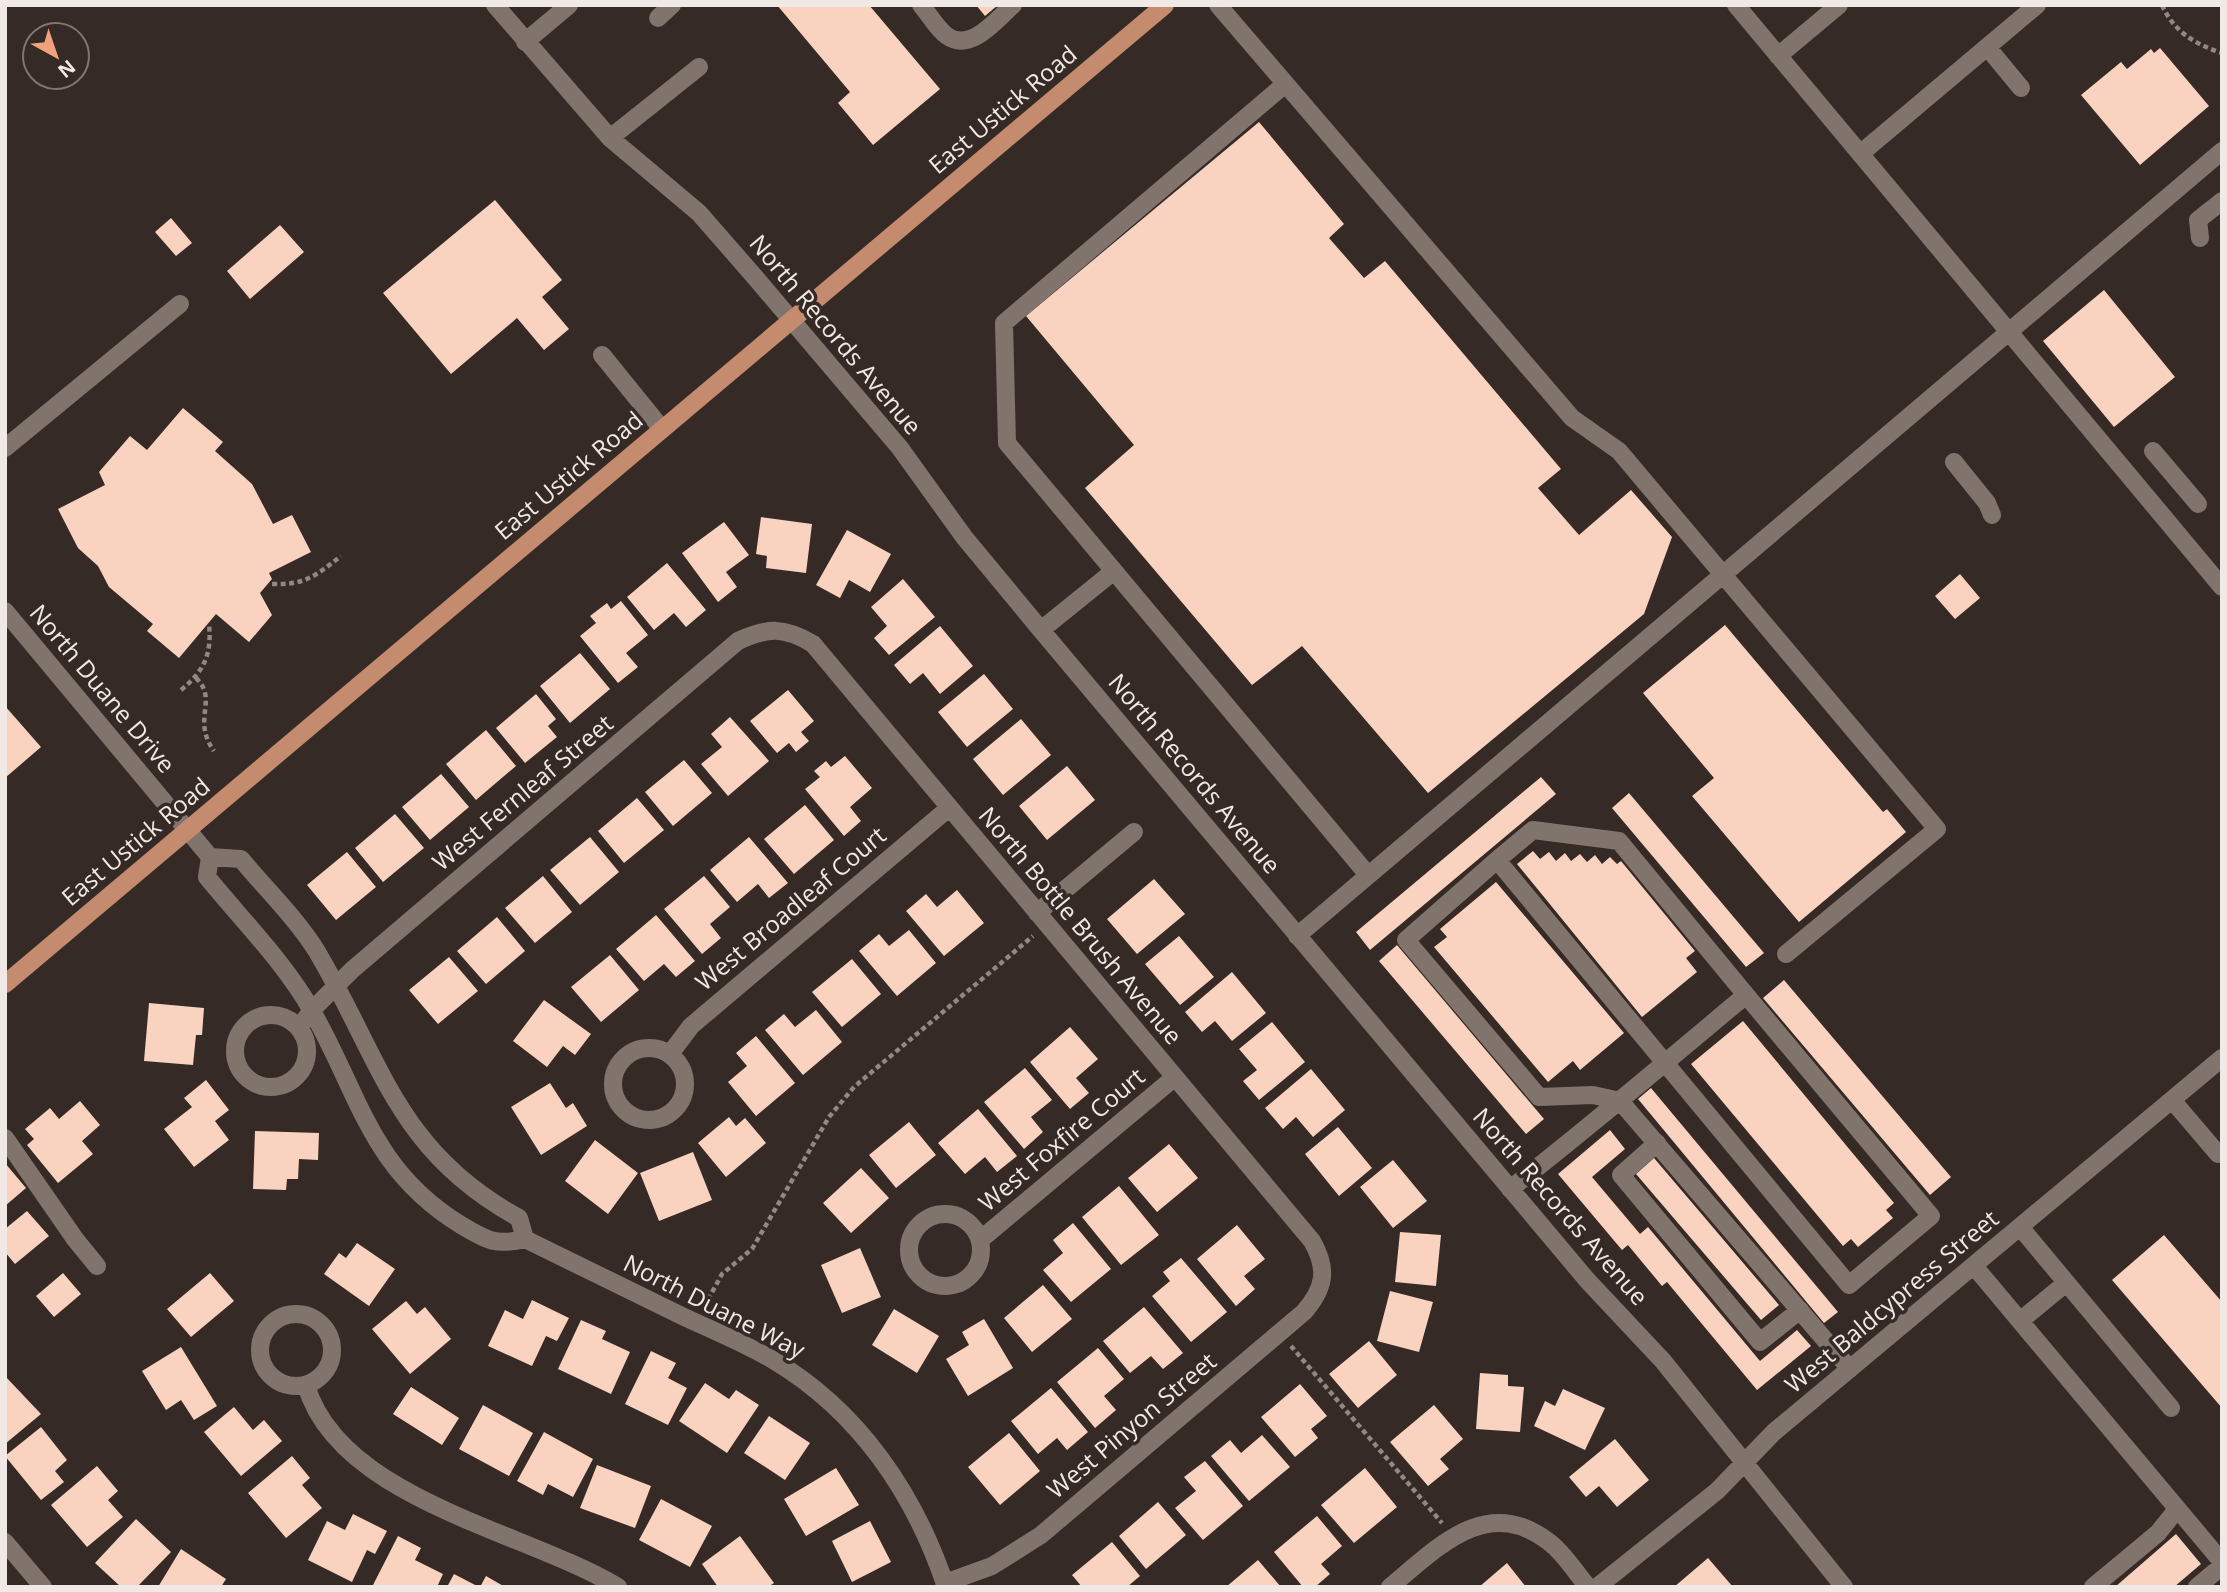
<svg xmlns="http://www.w3.org/2000/svg" width="2227" height="1592" viewBox="0 0 2227 1592" font-family="'Open Sans',sans-serif">
<rect width="100%" height="100%" fill="#352a25"/>
<path fill="#f9d2c0" d="M777,5h92l71,84 -67,56 -35,-42 12,-11z
M976,5h22l-13,11z
M2160,48l49,58 -69,59 -59,-70 40,-33 6,7 24,-20 3,4z
M1259,122l85,102 -15,14 35,40 21,-17 176,208 -23,19 41,47 52,-45 41,47 -28,77 -216,179 -126,-147 -50,39 -167,-197 49,-43 -108,-129z
M495,200l67,80 -20,17 27,32 -25,21 -27,-32 -66,56 -68,-81z
M171,218l21,25 -16,13 -21,-24z
M280,225l24,27 -54,47 -23,-28z
M2104,290l71,87 -61,50 -71,-86z
M183,408l40,34 -8,9 37,33 21,40 19,-9 19,37 -42,21 3,6 -12,14 12,22 -23,27 -33,-28 -37,44 -32,-27 6,-7 -44,-37 -11,-21 -20,-18 -20,-39 47,-24 -6,-13 31,-36 17,14z
M761,517l51,7 -6,49 -40,-5 1,-12 -11,-2z
M724,522l25,33 -23,17 11,15 -19,15 -36,-49z
M847,530l44,24 -21,38 -21,-12 -9,18 -24,-13z
M667,563l39,47 -20,17 -12,-14 -20,17 -27,-33z
M1960,574l20,24 -25,21 -20,-23z
M903,579l32,38 -46,38 -15,-17 13,-12 -16,-19z
M621,601l27,34 -22,18 12,14 -20,16 -38,-47 16,-13 -6,-7 17,-13 4,6z
M1725,625l158,187 4,-3 19,23 -107,90 -107,-126 22,-18 -71,-85z
M940,626l33,40 -33,28 -17,-21 -13,11 -16,-19z
M580,653l30,36 -40,34 -30,-37z
M984,674l29,35 -46,38 -29,-35z
M788,690l26,31 -13,11 8,9 -13,11 -7,-9 -12,10 -27,-32z
M536,694l20,25 -8,7 9,11 -32,26 -29,-35z
M5,706l36,41 -36,31z
M730,717l39,44 -41,35 -27,-32 21,-17 -11,-13z
M1021,719l30,36 -48,40 -30,-36z
M486,730l30,36 -40,34 -30,-36z
M845,756l27,32 -22,19 11,14 -17,15 -39,-47 15,-12 -6,-6 12,-10 5,6z
M684,760l28,33 -39,33 -28,-34z
M1067,766l28,34 -48,40 -28,-34z
M441,774l28,33 -39,33 -28,-33z
M1541,777l15,17 -186,156 -14,-18z
M1629,793l135,160 -18,14 -134,-159z
M637,798l27,32 -40,33 -26,-32z
M805,805l29,35 -40,34 -30,-35z
M395,814l29,34 -41,34 -28,-34z
M590,837l29,35 -39,33 -30,-35z
M749,837l39,46 -19,15 -11,-14 -21,18 -27,-32z
M1533,851l7,8 9,-7 7,9 9,-8 6,8 9,-7 7,8 8,-7 7,9 8,-7 7,7 4,-3 74,90 -9,7 11,14 -55,45 -125,-153z
M347,852l29,35 -40,33 -29,-35z
M543,876l29,36 -37,31 -30,-35z
M704,876l26,31 -20,17 11,14 -19,16 -38,-45z
M1154,879l31,35 -48,40 -30,-35z
M1496,882l128,151 -44,37 -7,-9 -25,21 -114,-135 13,-10 -7,-8z
M957,890l27,33 -40,33 -38,-45 20,-17 11,13z
M656,915l39,46 -19,16 -12,-13 -20,17 -28,-32z
M497,917l28,34 -39,33 -29,-33z
M909,930l27,33 -39,33 -38,-45 20,-17 10,12z
M1179,936l35,41 -34,28 -35,-41z
M1397,945l147,174 -18,15 -147,-173z
M610,955l29,35 -38,32 -30,-35z
M449,957l29,34 -40,33 -29,-34z
M852,959l29,35 -39,33 -30,-35z
M1232,972l34,41 -34,28 -17,-20 -13,11 -17,-20z
M1784,980l167,197 -21,18 -167,-197z
M544,1000l47,34 -16,21 -12,-9 -16,21 -34,-26z
M149,1003l55,5 -2,27h-6l-3,30 -49,-4z
M816,1010l26,32 -39,33 -38,-45 19,-16 11,13z
M1743,1021l151,182 -8,7 7,8 -35,29 -7,-8 -8,7 -152,-182z
M1272,1022l33,40 -46,38 -16,-19 14,-11 -18,-21z
M1070,1027l28,32 -22,19 13,15 -19,16 -40,-47z
M756,1036l39,47 -39,33 -28,-34 19,-16 -11,-13z
M1025,1068l27,32 -21,17 12,15 -19,17 -40,-47z
M1311,1069l34,41 -32,27 -17,-20 -13,12 -18,-21z
M206,1080l23,30 -14,11 14,19 -35,27 -30,-38 28,-22 -8,-9z
M550,1083l16,25 7,-5 14,23 -46,29 -30,-48z
M1651,1088l187,224 -14,11 -186,-224z
M80,1101l20,24 -18,16 11,13 -35,29 -31,-38 7,-6 -9,-10 25,-21 9,11z
M978,1109l39,47 -20,16 -12,-15 -20,17 -27,-31z
M729,1117l7,9 9,-8 21,25 -40,34 -28,-34z
M909,1122l27,33 -40,33 -27,-33z
M1338,1127l34,41 -33,28 -34,-42z
M1610,1130l15,19 -33,28 48,57 8,-7 112,134 37,-31 14,16 -54,44 -90,-108 -5,4 -34,-41 -6,5 -64,-76z
M255,1131l64,2 -1,27 -19,-1 -1,20h-11l-1,11 -33,-1z
M595,1140l43,33 -30,41 -43,-33z
M1169,1144l29,34 -41,34 -29,-34z
M693,1152l19,48 -53,21 -19,-48z
M1654,1158l125,147 -18,15 -125,-146z
M1393,1160l34,41 -34,27 -33,-41z
M5,1163l21,25 -21,18z
M861,1168l28,30 -38,35 -28,-30z
M1119,1186l40,49 -38,30 -39,-48z
M27,1211l22,25 -34,28 -10,-12v-23z
M1073,1223l38,46 -40,33 -28,-32 20,-17 -10,-13z
M1237,1225l28,34 -21,17 11,13 -19,17 -39,-47z
M1400,1232l41,3 -5,51 -41,-4z
M2164,1235l58,67v106l-110,-128z
M357,1243l38,26 -26,37 -45,-32 15,-21 7,5z
M860,1248l21,49 -39,16 -21,-48z
M1181,1258l46,54 -36,30 -39,-46 18,-15 -7,-9z
M63,1273l18,21 -27,23 -18,-21z
M210,1273l24,28 -43,36 -24,-28z
M1043,1285l29,34 -40,33 -28,-34z
M1390,1291l43,11 -14,50 -42,-11z
M532,1300l37,18 -12,23 -11,-5 -14,30 -44,-20 17,-36 18,9z
M406,1301l11,13 8,-7 26,32 -41,35 -38,-45z
M1144,1307l39,46 -20,16 -12,-13 -21,17 -27,-32z
M894,1309l45,27 -22,37 -45,-28z
M984,1319l29,49 -45,28 -22,-37 23,-14 -7,-13z
M581,1320l25,11 -4,8 28,13 -19,42 -53,-25z
M1369,1341l28,34 -39,33 -29,-34z
M181,1347l36,59 -23,14 -13,-20 -15,10 -24,-39z
M1098,1348l26,31 -20,17 12,14 -21,18 -38,-46z
M651,1351l25,12 -8,15 19,10 -19,37 -43,-21z
M1480,1373l28,2v11l16,1 -4,45 -44,-3z
M5,1376l36,38 -36,30z
M705,1383l24,16 7,-9 23,15 -32,48 -48,-32z
M1300,1384l27,32 -16,13 7,9 -23,19 -34,-40z
M411,1387l48,31 -17,27 -49,-31z
M1051,1388l37,44 -21,18 -10,-12 -19,16 -27,-33z
M1563,1389l42,19 -20,42 -51,-24 11,-25 10,5z
M483,1405l50,28 -24,43 -50,-27z
M1434,1405l29,34 -23,20 9,10 -21,17 -38,-44z
M234,1407l19,23 11,-10 18,21 -41,35 -37,-44z
M769,1416l41,27 -25,37 -41,-27z
M41,1427l26,33 -12,11 9,11 -23,18 -36,-44z
M544,1432l49,27 -20,38 -25,-13 -5,11 -26,-14z
M1009,1433l31,38 -40,34 -32,-38z
M1262,1435l28,32 -41,34 -38,-45 19,-16 11,13z
M1615,1439l34,41 -32,27 -18,-21 -13,11 -17,-20z
M292,1456l18,22 -8,7 20,23 -36,30 -38,-45z
M1205,1461l38,45 -40,34 -28,-32 21,-17 -12,-14z
M597,1465l54,21 -16,42 -55,-20z
M97,1466l21,25 -10,9 15,17 -36,30 -36,-42z
M836,1468l23,37 -53,31 -22,-37z
M1365,1468l32,39 -43,36 -33,-38z
M661,1499l51,27 -22,41 -51,-27z
M1158,1502l28,33 -40,34 -27,-33z
M353,1514l34,17 -12,23 -8,-4 -15,32 -44,-22 19,-39 18,9z
M1317,1516l25,30 -21,18 9,10 -15,13h-12l-29,-35z
M136,1519l35,33 -34,35h-16l-26,-24z
M870,1521l21,41 -39,20 -20,-41z
M2176,1534l25,30 -27,23h-59z
M398,1536l23,12 -6,12 28,14 -6,13 -64,-2z
M740,1536l34,47 -6,4h-50l-16,-23z
M1112,1542l28,34 -13,11h-45l-10,-12z
M181,1549l45,30 -5,8h-63z
M1708,1558l25,29h-59z
M1258,1560l23,27h-55z
M1507,1563l19,24h-47z
M454,1574l25,13h-32z
M486,1576l19,11h-25z"/>
<g fill="none" stroke-linecap="round" stroke-linejoin="round">
<path stroke="#918783" stroke-width="4.5" stroke-dasharray="5 3.5" stroke-linecap="butt" d="M2162,5c12,27 33,39 60,48
M272,584c34,1 43,-8 69,-28
M196,678c23,22 -5,41 18,73
M181,690c23,-19 31,-35 28,-66
M704,1307l18,-33 30,-25 77,-132 25,-30 179,-151
M1291,1346l151,177"/>
<path stroke="#81746d" stroke-width="18" d="M495,5l115,133 89,75 55,63 146,172 64,89 77,93 546,650 76,81 181,226
M921,5c8,9 16,24 26,31 24,17 50,-17 66,-31
M1218,5l354,413 47,33 318,378 -151,125
M1736,5l486,582
M658,18l14,-13
M525,42l44,-37
M1988,48l33,40
M1778,56l61,-51
M1284,85l-280,238 3,120 361,432
M610,138l89,-71
M1860,154l177,-149
M2200,238l-2,-18 24,-19
M602,355l60,74
M5,448l175,-144
M2153,451l45,53
M1954,462l33,41 5,12
M5,611l205,246
M1041,630l73,-59
M210,857l31,2c24,29 55,59 75,91 66,111 80,201 203,268l6,21c-30,7 -39,1 -64,-14 -91,-56 -101,-130 -149,-214 -27,-48 -70,-91 -105,-134z
M1497,860l-91,80 133,157 54,-2 27,6 230,268
M1037,913l97,-81
M1297,936l925,-785
M235 1051a36 36 0 1 1 72 0a36 36 0 1 1-72 0Z
M299,1028l13,-18 40,-40 386,-329c30,-14 47,-14 75,3l499,597c16,28 13,47 -8,71l-263,223 -49,31 -47,17
M613 1084a36 36 0 1 1 72 0a36 36 0 1 1-72 0Z
M670,1054l21,-28 258,-218
M2172,1100l46,54
M5,1138l70,101 22,27
M1657,1143l-36,32 139,167 40,-32
M1510,1189c80,-62 158,-129 236,-194l185,221 -82,69 -352,-425 36,-30 86,11 127,154
M909 1250a36 36 0 1 1 72 0a36 36 0 1 1-72 0Z
M2020,1227l151,181
M525,1239c52,26 105,51 157,77 30,14 62,27 91,44 86,51 142,134 173,227
M980,1240l195,-163
M1974,1266l248,296
M260 1350a36 36 0 1 1 72 0a36 36 0 1 1-72 0Z
M2020,1321l46,-38
M306,1385c33,114 219,146 312,202
M5,1542l38,45
M1390,1587c48,-40 97,-93 159,-45 15,11 27,31 39,45
M1597,1587l120,-96 57,-59 448,-374
M2093,1587l65,-54 19,-24
M2197,1587l25,-21"/>
<path stroke="#c58b6e" stroke-width="18" d="M5,984l1160,-979"/>
</g>
<g text-anchor="middle" stroke-width="7" stroke-linejoin="round" paint-order="stroke">
<g font-size="24" fill="#f1e9e6" stroke="#352a25">
<text transform="translate(1003 110) rotate(-40)" y="8">East Ustick Road</text>
<text transform="translate(835 335) rotate(50)" y="8">North Records Avenue</text>
<text transform="translate(569 476) rotate(-40)" y="8">East Ustick Road</text>
<text transform="translate(102 689) rotate(50)" y="8">North Duane Drive</text>
<text transform="translate(1194 774) rotate(50)" y="8">North Records Avenue</text>
<text transform="translate(523 793) rotate(-40)" y="8">West Fernleaf Street</text>
<text transform="translate(136 842) rotate(-40)" y="8">East Ustick Road</text>
<text transform="translate(791 909) rotate(-40)" y="8">West Broadleaf Court</text>
<text transform="translate(1080 926) rotate(50)" y="8">North Bottle Brush Avenue</text>
<text transform="translate(1062 1140) rotate(-40)" y="8">West Foxfire Court</text>
<text transform="translate(1560 1207) rotate(49)" y="8">North Records Avenue</text>
<text transform="translate(1892 1302) rotate(-40)" y="8">West Baldcypress Street</text>
<text transform="translate(714 1307) rotate(27)" y="8">North Duane Way</text>
<text transform="translate(1132 1426) rotate(-40)" y="8">West Pinyon Street</text>
</g>
</g>
<rect width="2227" height="1592" fill="none" stroke="#f1e9e6" stroke-width="14"/>
<g transform="translate(56 56) rotate(140)"><circle r="33" fill="#352a25" stroke="#807672" stroke-width="2"/>
<path d="M0-5L12 26L0 18L-12 26Z" fill="#f1a27b"/>
<text y="-10" font-size="19" font-weight="bold" text-anchor="middle" fill="#f1e9e6">N</text>
</g>
</svg>
